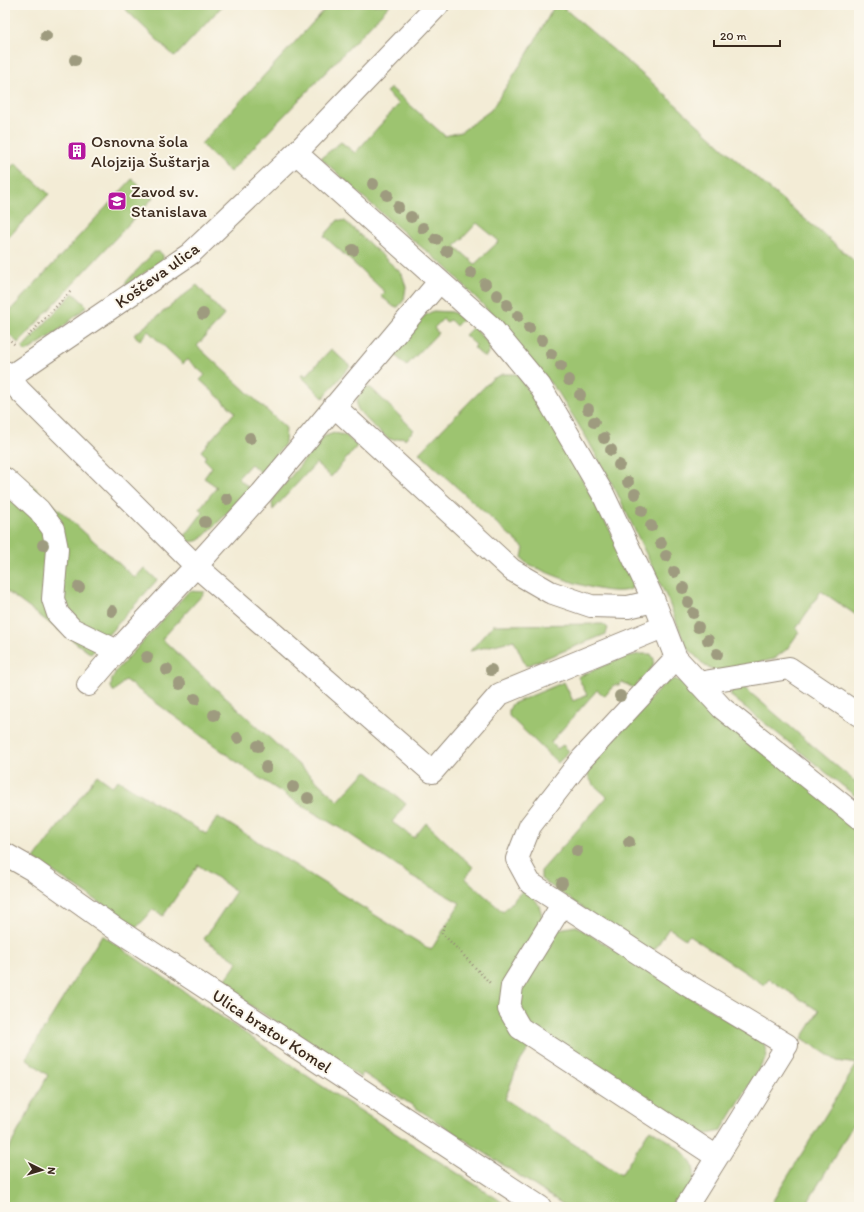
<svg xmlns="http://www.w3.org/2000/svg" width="864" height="1212" viewBox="0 0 864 1212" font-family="Itim,sans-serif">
<rect width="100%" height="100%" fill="#fbf7ec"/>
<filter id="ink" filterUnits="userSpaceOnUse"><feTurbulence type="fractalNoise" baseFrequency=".025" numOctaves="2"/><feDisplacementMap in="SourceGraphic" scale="8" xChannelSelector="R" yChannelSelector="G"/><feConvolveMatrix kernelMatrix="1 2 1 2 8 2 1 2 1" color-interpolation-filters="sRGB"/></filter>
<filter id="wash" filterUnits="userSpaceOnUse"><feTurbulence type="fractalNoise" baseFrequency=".012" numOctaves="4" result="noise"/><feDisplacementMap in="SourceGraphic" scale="16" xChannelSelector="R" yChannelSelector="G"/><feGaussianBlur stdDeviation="0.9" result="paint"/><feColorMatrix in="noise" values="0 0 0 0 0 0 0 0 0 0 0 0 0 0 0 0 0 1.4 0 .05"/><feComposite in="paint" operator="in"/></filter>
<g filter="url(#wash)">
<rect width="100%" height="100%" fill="#f3ecd6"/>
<path fill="#9dc470" stroke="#6c7747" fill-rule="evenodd" d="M121,5h102l-48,52z
M329,5h61l-160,167 -29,-28z
M555,5h5l88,74 97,89 114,97v352l-38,-26 -25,38 3,3 -12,17 -13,10 -55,13 -14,-6 -20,-21 -17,-45 -51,-107 -31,-56 -28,-45 -75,-87 -38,-39 -36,-29 -56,-49 -32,-30 20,-16 14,11 44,-49 -13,-12 5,-4 54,48 16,-4 30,-22 37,-57zM477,223l22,18 -24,23 -20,-18z
M15,163l34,31 -44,47v-67z
M132,179l21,19 -135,145 -13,-13v-14z
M338,220l7,1 57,53 4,13 -2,13 -6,7h-4l-13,-11 4,-4 -61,-56z
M154,252h6l3,3v5l-36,25 -2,-2z
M197,285l27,30 -27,31 89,82 -1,16 -24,29 -10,-9 -13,14 13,12 -51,50c-8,2 -13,3 -19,-2l1,-3 3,1 18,-24 -4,-3 18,-22 -13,-9 8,-11 -8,-8 2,-3 -5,-5 34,-39 -35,-32 5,-5 -18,-16 -4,5 -35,-33 -8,9 -6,-5z
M73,293l13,12 -1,3 -27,23 -32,21 -4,-4z
M433,311l19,1 12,6 -8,8 -6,-6 -3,2 -4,-3 -9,9 4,5 -32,33 -13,-13 31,-37z
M473,327l17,18 -1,6 -4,7 -11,-10 2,-3 -11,-10z
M331,349l19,17 -27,32 -22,-22 2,-3 3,3z
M503,374h14l35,50 71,130 11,28 -3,7c-23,10 -84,-15 -106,-27l-3,-5 2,-9 -105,-95 73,-74z
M365,387l6,1 43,42 -9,9 -3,-2c-4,2 -10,4 -14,1 -6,-3 -30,-26 -31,-31 -2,-8 4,-14 8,-20z
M334,433l11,2 12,11 -26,31 -15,-14 -43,47 -1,-7 3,-7 48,-59z
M5,461l130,117 9,-10 13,12 -51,57 -26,-10 -21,-25 2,-48 -56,-82z
M8,493l40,37v67l49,50 -6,7 -86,-64v-94z
M189,591l16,1 -43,47 176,162 28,-30 40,33 -14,18 22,16 12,-15 47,44 -8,11 38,34 20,-22c15,9 17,15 20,31l-37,66 26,57 -14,21 -13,34 116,76 29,-46c18,12 51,27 43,54 -3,8 -11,17 -15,24h-111l-204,-134 -3,4 -139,-91 17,-24 -34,-23 32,-48 -38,-26 -35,51 -10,-7 -8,10 -8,8 -103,-68 63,-84 15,11 6,-6 88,54 12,-17 213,133 29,-47 -50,-28 -62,-42 -47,-28 -49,-32 -127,-93 -10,11h-2l-2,-4 1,-8 4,-8z
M603,624l5,4 -2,6 -80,32 -12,-26 -44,11 23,-26z
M641,654h10l3,5 -1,7 -19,22 -12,-6 -3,3h-5l-9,11 -8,-6 -46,52 6,7 6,-4 6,6 -11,12 -49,-47v-6l3,-6 52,-22 9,19 14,-6 -9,-18 45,-20z
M674,679l9,3 176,141v297l-2,-2 -52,89h-36l88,-143 -20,-3 -35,-23 17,-27 -50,-32 -5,6 -75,-50 -4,4 -16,-11 -18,27 -110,-76v-8l66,-74c-8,-9 -22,-16 -19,-29l76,-84z
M736,684h4l119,101v14l-128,-103v-6z
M576,926l188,117 3,13 -46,75 -13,3 -12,-1 -171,-109 -7,-11 1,-28 40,-56z
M102,935l217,149 191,123h-505v-51l43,-81 -22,-17z"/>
</g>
<g filter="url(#ink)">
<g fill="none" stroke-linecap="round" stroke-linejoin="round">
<defs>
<path id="minor" d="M296,153l195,174 49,59 63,108 51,107 22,57 -94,101 -52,67 -13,33 13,24 159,103 98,59 -101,162
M5,372l5,5 9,13 177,176 236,206 68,-78 163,-67
M5,380l185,-126 106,-101 142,-148
M334,406l178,164 38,22 41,14 37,1 26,-6
M5,479l34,31 14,19 4,20 -4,50 5,15 14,15 45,22
M676,658l46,50 137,110
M698,683l91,-15 70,47
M88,685l29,-34 79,-85 65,-72 178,-212
M5,854l28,16 80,57 427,280
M562,905l-50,81 -3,23 11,19 197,129"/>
</defs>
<use href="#minor" stroke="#978b7a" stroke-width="24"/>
<path stroke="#978b7a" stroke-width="2.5" stroke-dasharray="1 3" stroke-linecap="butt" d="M5,335l11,11
M28,336l43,-45
M444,925l-2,8 48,50"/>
<use href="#minor" stroke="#fff" stroke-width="22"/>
</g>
<g fill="#9e9b7f">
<circle cx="46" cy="36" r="6"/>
<circle cx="75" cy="60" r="6"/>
<circle cx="373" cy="184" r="6"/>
<circle cx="387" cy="195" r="6"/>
<circle cx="398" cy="207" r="6"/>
<circle cx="411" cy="217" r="6"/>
<circle cx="423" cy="228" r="6"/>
<circle cx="436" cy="239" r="6"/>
<circle cx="353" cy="250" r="6"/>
<circle cx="447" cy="251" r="6"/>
<circle cx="471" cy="273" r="6"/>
<circle cx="485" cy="284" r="6"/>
<circle cx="497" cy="295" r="6"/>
<circle cx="507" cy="305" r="6"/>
<circle cx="203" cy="314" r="6"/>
<circle cx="518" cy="316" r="6"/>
<circle cx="529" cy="328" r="6"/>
<circle cx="542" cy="340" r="6"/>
<circle cx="551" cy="354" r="6"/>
<circle cx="561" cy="366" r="6"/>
<circle cx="569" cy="380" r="6"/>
<circle cx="580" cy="395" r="6"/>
<circle cx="588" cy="409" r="6"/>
<circle cx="594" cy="422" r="6"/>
<circle cx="250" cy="438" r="6"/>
<circle cx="604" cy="438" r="6"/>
<circle cx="611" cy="450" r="6"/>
<circle cx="619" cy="465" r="6"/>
<circle cx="628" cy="482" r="6"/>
<circle cx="635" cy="494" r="6"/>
<circle cx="227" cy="499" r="6"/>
<circle cx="642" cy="511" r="6"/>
<circle cx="205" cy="522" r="6"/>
<circle cx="651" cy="526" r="6"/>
<circle cx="661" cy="543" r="6"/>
<circle cx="43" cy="545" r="6"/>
<circle cx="666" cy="556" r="6"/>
<circle cx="674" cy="572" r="6"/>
<circle cx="79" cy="587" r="6"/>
<circle cx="683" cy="588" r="6"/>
<circle cx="688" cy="602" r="6"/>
<circle cx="112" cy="611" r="6"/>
<circle cx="693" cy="613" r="6"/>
<circle cx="698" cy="627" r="6"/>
<circle cx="708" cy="640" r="6"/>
<circle cx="717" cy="654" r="6"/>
<circle cx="147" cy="657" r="6"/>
<circle cx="167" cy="670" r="6"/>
<circle cx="491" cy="670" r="6"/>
<circle cx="180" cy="684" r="6"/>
<circle cx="620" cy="696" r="6"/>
<circle cx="195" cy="699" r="6"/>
<circle cx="214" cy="715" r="6"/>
<circle cx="238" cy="738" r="6"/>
<circle cx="258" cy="746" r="6"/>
<circle cx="266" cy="767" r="6"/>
<circle cx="293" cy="787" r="6"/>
<circle cx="308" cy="798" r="6"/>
<circle cx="629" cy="842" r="6"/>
<circle cx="577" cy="851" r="6"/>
<circle cx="562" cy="883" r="6"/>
</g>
</g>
<defs>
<symbol id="building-square" viewBox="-11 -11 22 22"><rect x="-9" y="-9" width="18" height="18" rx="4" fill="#b5179e" stroke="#fbf7ec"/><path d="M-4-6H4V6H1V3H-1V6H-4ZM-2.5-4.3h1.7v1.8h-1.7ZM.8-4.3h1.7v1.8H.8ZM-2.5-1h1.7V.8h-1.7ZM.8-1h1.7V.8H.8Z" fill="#fff"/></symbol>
<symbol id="school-square" viewBox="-11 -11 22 22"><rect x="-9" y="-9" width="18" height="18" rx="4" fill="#b5179e" stroke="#fbf7ec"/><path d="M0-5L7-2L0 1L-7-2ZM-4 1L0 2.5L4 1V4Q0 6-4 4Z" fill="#fff"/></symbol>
</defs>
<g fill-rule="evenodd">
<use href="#building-square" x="66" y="140" width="22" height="22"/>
<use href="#school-square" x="106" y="190" width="22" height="22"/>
</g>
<g text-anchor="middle" stroke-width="4" stroke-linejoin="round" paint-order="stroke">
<g font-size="17" fill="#3b2a1e" stroke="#fbf7ec" text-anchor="start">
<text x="91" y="147">Osnovna šola<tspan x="91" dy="20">Alojzija Šuštarja</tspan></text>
<text x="131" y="197">Zavod sv.<tspan x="131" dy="20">Stanislava</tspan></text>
</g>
<g font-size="17" fill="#3b2a1e" stroke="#fbf7ec">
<text transform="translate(157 275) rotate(-36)" y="6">Koščeva ulica</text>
<text transform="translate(272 1031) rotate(33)" y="6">Ulica bratov Komel</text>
</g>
</g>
<rect width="864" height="1212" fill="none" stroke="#fbf7ec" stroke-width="20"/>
<g transform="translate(42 1170) rotate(95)" stroke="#fbf7ec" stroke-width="3" paint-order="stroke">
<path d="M0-3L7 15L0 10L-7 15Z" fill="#3b2a1e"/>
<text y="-6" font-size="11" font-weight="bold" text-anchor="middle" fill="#3b2a1e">N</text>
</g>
<path d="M714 40v6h66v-6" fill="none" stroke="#3b2a1e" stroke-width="2"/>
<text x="720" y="40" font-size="12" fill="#3b2a1e" stroke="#fbf7ec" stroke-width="3" paint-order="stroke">20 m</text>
</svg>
